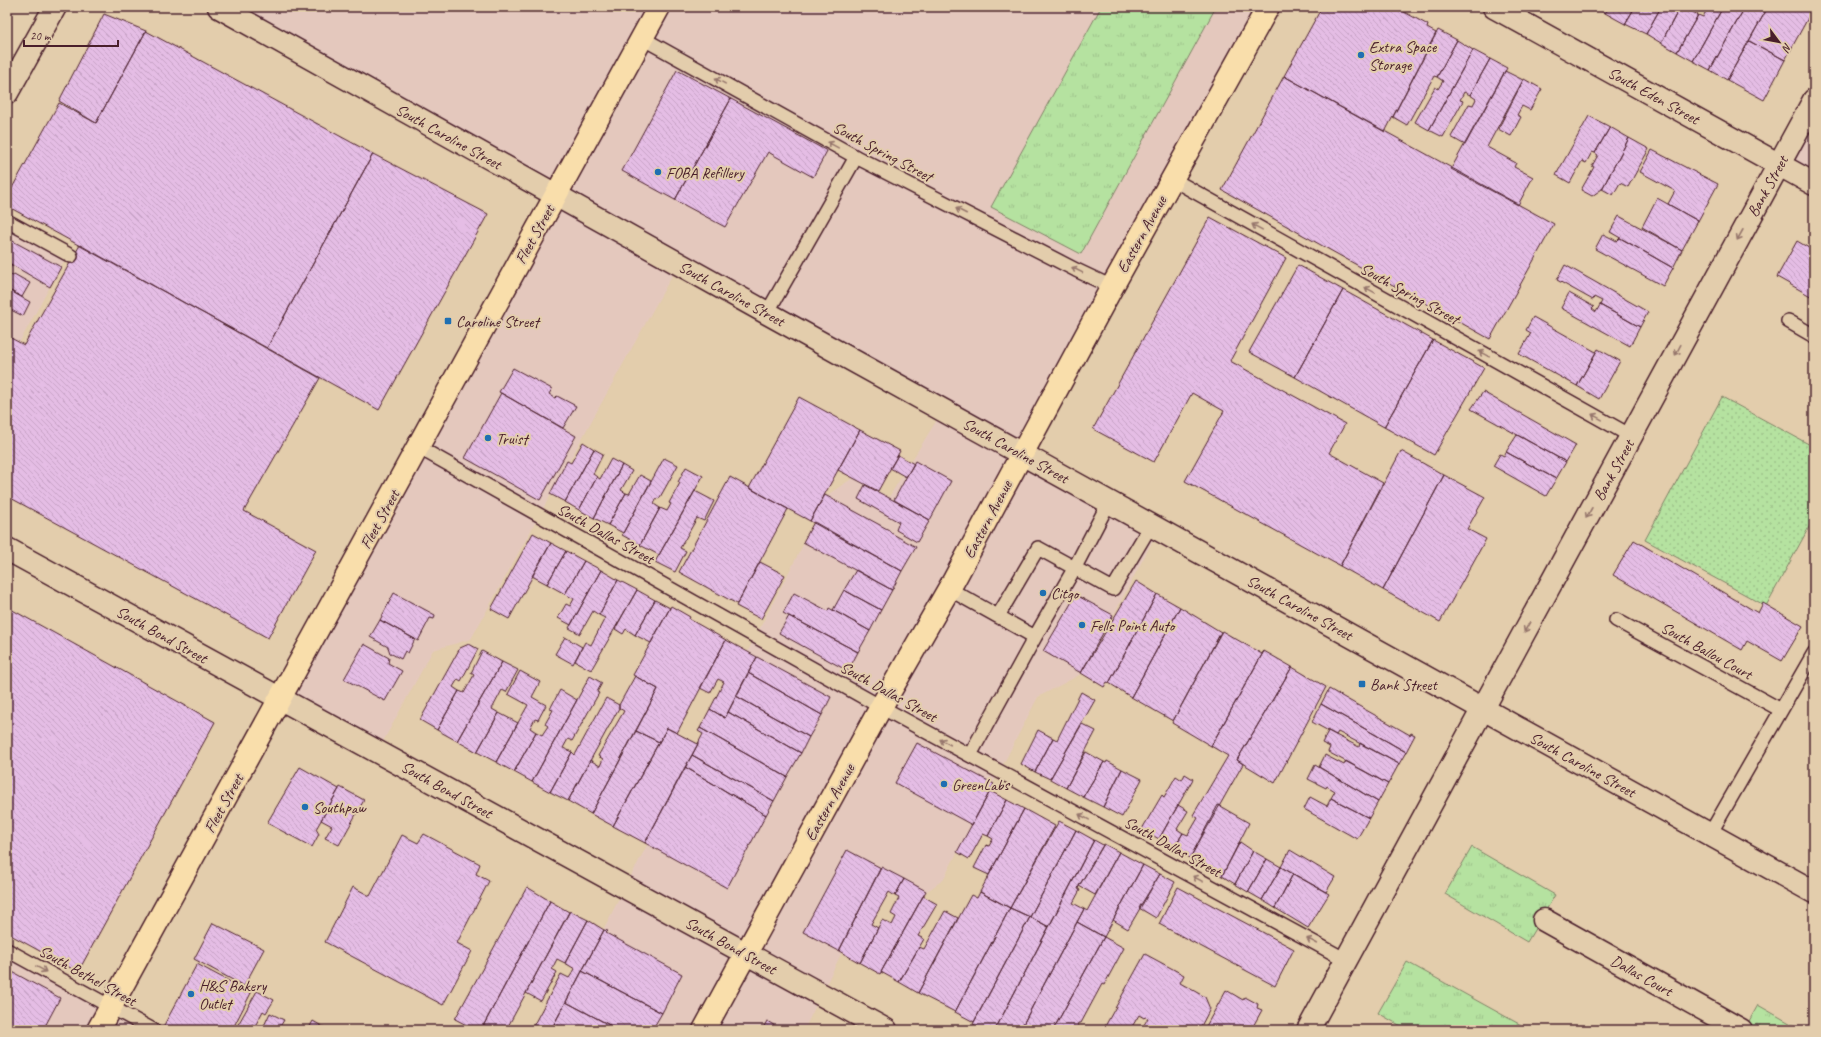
<svg xmlns="http://www.w3.org/2000/svg" width="1821" height="1037" viewBox="0 0 1821 1037" font-family="Caveat,sans-serif">
<defs>
<pattern id="grass-tufts" width="24" height="20" patternUnits="userSpaceOnUse"><rect width="24" height="20" fill="#b5e2a0"/><path d="M3 7l-1-3M5 7V3M7 7l1-3M15 17l-1-3M17 17v-4M19 17l1-3" fill="none" stroke="#9dc18a"/></pattern>
<pattern id="park-dots" width="8" height="8" patternUnits="userSpaceOnUse"><rect width="8" height="8" fill="#b5e2a0"/><path d="M2 2h.1M6 6h.1" fill="none" stroke="#9dc18a" stroke-width="1.8" stroke-linecap="round"/></pattern>
<pattern id="building-back-hatch" width="6" height="6" patternUnits="userSpaceOnUse"><rect width="6" height="6" fill="#e5bde5"/><path d="M-1 5l2 2M0 0l6 6M5-1l2 2" fill="none" stroke="#c6a2c5"/></pattern>
</defs>
<rect width="100%" height="100%" fill="#e3cdac"/>
<filter id="ink" filterUnits="userSpaceOnUse"><feTurbulence type="fractalNoise" baseFrequency=".025" numOctaves="2"/><feDisplacementMap in="SourceGraphic" scale="8" xChannelSelector="R" yChannelSelector="G"/><feConvolveMatrix kernelMatrix="1 2 1 2 8 2 1 2 1" color-interpolation-filters="sRGB"/></filter>
<g filter="url(#ink)">
<path fill="#e4c8bd" d="M213,7h1052l-244,441 139,79 -77,146 -45,24 -95,183 -20,14 -42,-22 -77,158h-253l279,-537 23,-15 36,19 56,-90 -265,-146 -209,378 -38,11 -53,97 -101,-53 276,-498z
M1814,123v65l-28,-16z
M7,218l62,34 -51,93 -11,-6z
M7,950l143,80h-143z"/>
<path fill="url(#grass-tufts)" stroke="#808066" d="M1101,7h115l-135,247 -90,-47z
M1472,847l83,48 -28,47 -82,-48z
M1407,962l123,68h-122l-30,-17z
M1758,1005l44,25h-58z"/>
<path fill="url(#park-dots)" stroke="#808066" d="M1722,397l92,50v71l-48,88 -121,-66z"/>
<path fill="url(#building-back-hatch)" stroke="#4a1f2b" d="M1322,7h73l33,18 -1,3 9,5 -51,99 -101,-56z
M1595,7h14l-4,6z
M1609,7h26l-10,17 -20,-11z
M1635,7h26l-15,27 -21,-10z
M1661,7h19l-19,36 -15,-9z
M1680,7h16l-3,5 5,3 -21,37 -16,-9z
M1708,7h15l-30,54 -16,-9 21,-37 5,2z
M1723,7h22l-35,63 -17,-9z
M1745,7h23l-41,73 -17,-10z
M1768,7h46l-29,53 -36,-19z
M104,14l42,17 -50,92 -37,-22z
M1438,30l19,10 -20,37 -3,-1 -27,49 -14,-8z
M146,31l227,123 -106,194 -260,-142v-9l52,-94 37,20z
M1457,40l16,10 -44,80 -14,-8 20,-35 3,2 5,-8 -6,-4z
M1749,41l36,19 -21,40 -37,-20z
M1473,50l17,9 -20,36 -6,-3 -4,8 3,1 -20,36 -14,-7z
M1490,59l17,9 -42,77 -14,-8 18,-33 4,1 3,-6 -6,-4z
M677,70l54,29 -56,101 -53,-29z
M1505,71l18,9 -36,67 29,16 -2,4 19,10 -15,28 -67,-36z
M1284,76l270,148 -64,115 -268,-149z
M1524,79l18,10 -12,21 -8,-4 -5,9 4,2 -10,19 -13,-7z
M731,99l96,52 -14,26 -45,-25 -43,75 -50,-27z
M1589,116l21,11 -15,26 -3,-1 -6,11 -4,-2 -12,22 -14,-8z
M1610,127l19,11 -27,51 -10,7 -11,-6 13,-23 -2,-1 6,-11 -3,-2z
M1629,138l20,11 -21,38 -8,-4 -7,12 -11,-6z
M1652,150l66,34 -20,37 -30,-17 7,-13 -35,-19z
M373,154l115,60 -109,196 -112,-62z
M1657,198l41,23 -16,29 -40,-23z
M1619,216l63,34 -9,18 -63,-36z
M1210,217l76,41 -56,103 115,63 -16,29 54,30 -43,83 -155,-85 39,-70 -32,-18 -38,69 -61,-33z
M1603,234l14,7 3,-3 53,30 -10,18 -68,-37z
M7,238l54,29 -11,20 -43,-25z
M1797,241l17,10v47l-37,-21z
M80,245l240,133 -76,133 72,39 -48,88 -261,-142v-160l17,9z
M7,262l5,3 -5,8 6,3 1,-2 16,9 -8,14 -15,-8z
M1298,265l45,25 -48,87 -46,-25z
M1565,265l83,47 -8,15 -40,-22 2,-4 -8,-4 -1,3 -36,-20z
M7,289l23,13 -7,14 -16,-8z
M1343,290l90,50 -49,87 -89,-50z
M1569,293l25,14 -2,2 4,3 4,-7 40,22 -10,19 -69,-38z
M1533,317l63,35 -19,34 -58,-32 12,-21 -5,-3z
M1433,340l51,28 -50,87 -50,-28z
M1598,349l22,12 -21,38 -22,-13z
M513,368l39,21 -3,5 6,4 2,-2 19,10 -13,22 -64,-36z
M1483,392l93,53 -10,17 -95,-53z
M501,393l75,43 -36,64 -75,-42z
M799,397l61,33 -50,91 -61,-33z
M860,430l40,21 -22,40 -40,-21z
M1517,435l49,27 -10,17 -50,-27z
M583,442l11,7 -29,53 -15,-8 17,-33 4,2z
M594,449l9,5 -10,20 4,3 -18,33 -14,-8z
M1401,451l43,24 -61,115 -43,-24z
M1506,452l50,27 -10,17 -53,-30 7,-12 4,2z
M898,455l16,9 -8,13 -16,-9z
M664,458l14,7 -19,34 -2,-1 -3,6 6,4 -20,37 -18,-10z
M611,459l11,6 -28,53 -15,-8 18,-33 3,2z
M915,461l36,20 -21,39 -36,-20z
M622,465l10,6 -11,19 5,3 -18,32 -14,-7z
M686,467l17,9 -44,79 -19,-10 20,-37 7,3 4,-7 -2,-1 11,-20 -2,-1z
M640,475l11,6 -28,52 -15,-8 18,-32 3,1z
M1444,475l41,22 -18,32 19,10 -46,83 -57,-32z
M730,477l58,32 -51,95 -58,-32z
M865,485l65,35 -13,22 -21,-12 3,-8 -41,-23z
M695,491l19,10 -10,20 -7,-3 -17,30 6,3 -11,21 -20,-10z
M825,495l64,35 2,3 25,14 -14,24 -92,-50z
M814,522l88,49 -10,19 -89,-48z
M533,533l18,10 -42,76 -18,-10z
M1634,540l124,73 5,-10 40,23 -21,35 -35,-20 -5,9 -129,-75z
M551,543l15,8 -19,33 -15,-8z
M566,551l18,10 -19,33 -18,-10z
M584,561l17,9 -30,55 -13,-7 8,-14 4,2 4,-7 -9,-5z
M760,562l25,13 -24,44 -25,-13z
M601,570l17,10 -19,35 -6,-4 -13,23 -11,-6z
M856,570l36,20 -11,20 -37,-20z
M618,580l19,10 -46,80 -16,-9 10,-19 6,3 14,-27 -6,-3z
M1136,581l21,13 -48,89 -2,-1 -3,5 -23,-14z
M637,590l18,10 -20,35 -9,-6 -3,5 -8,-5z
M844,590l37,20 -11,21 -37,-21z
M394,593l41,22 -1,4 -4,-1 -12,23 -38,-21z
M794,593l34,18 1,-3 41,23 -12,21 -75,-39z
M1157,594l23,13 -49,90 -22,-14z
M1076,595l37,20 -32,58 -38,-22z
M655,600l15,8 -19,35 -16,-8z
M671,606l19,11 -1,2 37,21 -49,93 -10,-5 -8,14 -23,-11 22,-42 -25,-14z
M7,607l208,115 -137,250 -71,-39z
M1180,607l41,25 -48,89 -42,-24z
M789,616l69,36 -10,19 -69,-38z
M380,620l35,19 -7,14 -3,-2 -4,8 -11,-6 -2,-6 -18,-10z
M1222,631l40,23 2,-3 -53,95 -39,-23z
M565,637l17,10 -9,17 -18,-10z
M726,640l31,17 -32,61 -15,-9 14,-27 -6,-3 -8,14 -10,-5z
M364,644l25,14 -1,5 14,8 -17,30 -41,-22z
M469,644l9,5 -17,32 -3,-2 -5,8 6,4 -22,39 -17,-10 40,-72z
M482,651l20,11 -45,79 -20,-11 22,-39 5,2 10,-18 -3,-2z
M1264,651l28,16 -55,93 6,4 -53,94 -16,-10 9,-15 5,2 10,-17 -5,-3 35,-59 -17,-10z
M757,657l74,40 -9,18 -74,-42z
M502,662l16,8 -12,22 -4,-2 -10,19 7,4 -22,39 -20,-11z
M1292,667l34,20 -51,96 -38,-23z
M520,671l20,11 -8,15 14,8 -8,15 -3,-1 -5,9 6,4 -22,40 -18,-10 32,-57 -20,-11z
M748,673l74,42 -13,22 -73,-41z
M590,676l12,7 -5,9 2,1 -27,48 -4,-2 -5,9 9,4 -22,40 -18,-10z
M635,676l23,13 -67,125 -23,-13 22,-41 10,6 3,-7 -5,-3 26,-45 -5,-3v-3z
M1329,689l81,46 1,-2 4,2 -9,17 -85,-48z
M560,690l17,10 -45,82 -18,-10 22,-40 6,3 6,-9 -3,-2 8,-14 -3,-1z
M1081,692l14,8 -45,79 -15,-7 18,-34 4,2z
M736,696l73,41 -8,16 -73,-41z
M606,698l13,7v3l-51,93 -18,-9 22,-40 3,3z
M1321,704l85,48 -7,12 -61,-32 -2,3 -24,-13z
M710,709l15,9 3,-6 73,41 -14,24 -87,-49z
M499,713l19,10 -22,39 -19,-10z
M1082,724l14,7 -30,57 -16,-9z
M667,728l31,16 -53,99 -32,-17z
M700,728l87,49 -13,24 -82,-46 11,-21 -5,-3z
M1038,730l15,8 -18,34 -14,-8z
M636,731l23,11 -46,84 -22,-12z
M1328,731l31,16 1,-4 39,21 -11,20 -60,-32 2,-5 -8,-4z
M917,743l77,41 -22,41 -77,-42z
M1086,752l18,10 -21,35 -17,-9z
M692,755l82,46 -8,14 -81,-48z
M1325,755l19,10 2,-4 42,23 -10,18 -59,-35z
M1107,761l15,8 -19,38 -20,-10 21,-35 2,1z
M1315,765l63,37 -9,16 -38,-20 4,-7 -8,-5 -1,2 -18,-9z
M300,767l39,22 -23,40 3,5 -7,13 -45,-24z
M685,767l81,48 -39,73 -82,-45z
M1122,769l20,10 -20,38 -19,-10z
M1185,774l8,5 -34,60 -17,-10 20,-34 2,2 12,-21 6,4z
M340,787l24,13 -25,45 -14,-7 7,-12 -11,-6z
M990,791l17,9 -19,36 -5,-2 -14,25 -12,-7z
M1310,797l17,9 4,-8 38,20 -12,21 -53,-30z
M1007,800l17,9 -35,66 -15,-7 12,-23 3,1 4,-7 -5,-3z
M1178,805l10,6 -11,18 6,4 -9,15 -15,-9z
M1218,805l31,18 -27,53 -32,-18z
M1024,809l31,17 -45,82 -30,-16z
M1059,821l17,9 -46,87 -20,-9z
M1076,830l18,10 -45,87 -19,-10z
M424,834l56,30 -4,10 13,7 -32,62 15,8 -29,54 -118,-63 28,-55 17,9 32,-61 16,8z
M1094,840l9,5 -24,41 -1,3 2,1 -7,13 11,6 -64,121h-25z
M1240,842l13,9 -18,33 -13,-8z
M1104,844l15,8 -24,43 -16,-9z
M847,850l34,18 -42,83 -36,-19z
M1290,850l45,27 -9,15 -45,-25z
M1253,851l14,8 -19,33 -13,-8z
M1119,852l24,13 -39,72 -27,-15 7,-13 3,2z
M1267,859l14,8 -19,33 -14,-8z
M1143,865l17,9 -32,55 -15,-9z
M881,867l23,12 -9,17 -6,-4 -18,32 7,4 -18,35 -21,-12z
M1281,867l12,7 -18,34 -13,-8z
M1160,874l15,8 -19,36 -17,-10z
M1293,874l36,20 -21,34 -33,-20z
M904,879l22,12 -46,83 -20,-11 22,-43 10,5 4,-8 -5,-3 8,-16 -4,-2z
M527,887l23,14 -69,129h-5l-21,-11z
M1178,887l116,62 -19,37 -116,-62z
M980,892l30,16 -55,104 -37,-19 53,-98 6,3z
M923,896l14,8 -19,32 6,3 -25,43 -18,-10z
M550,901l19,11 -43,81 -20,37h-25z
M1010,908l20,9 -56,105 -19,-10z
M570,911l18,9 -23,43 -8,-4 -5,10 5,3 -16,29 -15,-8z
M945,911l13,7 -40,75 -19,-11 20,-35 5,2z
M1030,917l19,10 -54,103h-10l-12,-6z
M588,920l16,10 -53,100h-20l30,-56 8,4 6,-9 -10,-6z
M1077,922l27,15 -51,93h-33z
M213,923l51,26 -20,37 -50,-27z
M604,930l4,1 -2,2 76,41 -20,39 -80,-42z
M1104,937l20,11 -20,37 -2,-1 -21,39h-2l-3,7h-23z
M1145,954l39,21 -4,8 25,14 5,12 -11,21h-58l7,-12 -3,-1 -1,1 -5,-3 -9,15h-27z
M197,964l54,29 -19,37h-63l-6,-3z
M7,969l53,29 -17,32h-36z
M582,971l80,42 -10,17h-33l-53,-28z
M1226,990l17,10 2,-3 13,7 -1,4 5,2 -11,20h-47z
M257,991l17,9 -8,13 -3,-2 -8,15 -3,-2 -3,6h-14z
M566,1002l53,28h-52l-13,-6z
M270,1013l14,7 -6,10h-16z
M313,1021l14,8 -1,1h-18z
M767,1021l15,9h-20z
M554,1024l13,6h-16z"/>
<g fill="none" stroke-linecap="round" stroke-linejoin="round">
<defs>
<path id="lane" d="M642,38l214,119 220,113 36,17
M1172,179l459,257
M7,221l64,35
M767,313l89,-156
M1788,321l26,15
M418,447l463,260 465,253
M949,589l86,48 -65,118
M998,616l40,-68 75,41 38,-64
M1616,620l165,90
M1035,637l39,-68 35,-67
M1710,834l104,-181
M7,950l146,80"/>
<path id="street" d="M1494,7l320,177
M7,549l879,481
M1544,920l197,110
M1308,1030l506,-930"/>
<path id="secondary" d="M219,7l548,306 1047,579
M7,93l48,-86"/>
<path id="primary" d="M98,1030l561,-1023
M704,1030l177,-323 73,-127 158,-293 156,-280"/>
</defs>
<use href="#lane" stroke="#4a1f2b" stroke-width="16"/>
<use href="#street" stroke="#4a1f2b" stroke-width="25"/>
<use href="#secondary" stroke="#4a1f2b" stroke-width="25"/>
<use href="#primary" stroke="#4a1f2b" stroke-width="25"/>
<use href="#lane" stroke="#e3cdac" stroke-width="13"/>
<use href="#street" stroke="#e3cdac" stroke-width="22"/>
<use href="#secondary" stroke="#e3cdac" stroke-width="22"/>
<use href="#primary" stroke="#f9deab" stroke-width="22"/>
</g>
<defs><path id="oneway-shaft" d="M-6 0H5M1.5-3L5.5 0L1.5 3" fill="none" stroke-width="1.6" stroke-linecap="round" stroke-linejoin="round"/></defs>
<g stroke="#96766c">
<use href="#oneway-shaft" transform="translate(720 81) rotate(-151)"/>
<use href="#oneway-shaft" transform="translate(833 145) rotate(-151)"/>
<use href="#oneway-shaft" transform="translate(961 211) rotate(-153)"/>
<use href="#oneway-shaft" transform="translate(1257 227) rotate(-151)"/>
<use href="#oneway-shaft" transform="translate(1740 235) rotate(119)"/>
<use href="#oneway-shaft" transform="translate(1077 270) rotate(-154)"/>
<use href="#oneway-shaft" transform="translate(1370 290) rotate(-151)"/>
<use href="#oneway-shaft" transform="translate(1678 350) rotate(118)"/>
<use href="#oneway-shaft" transform="translate(1484 354) rotate(-151)"/>
<use href="#oneway-shaft" transform="translate(1597 417) rotate(-151)"/>
<use href="#oneway-shaft" transform="translate(1589 513) rotate(119)"/>
<use href="#oneway-shaft" transform="translate(1527 627) rotate(119)"/>
<use href="#oneway-shaft" transform="translate(945 742) rotate(-152)"/>
<use href="#oneway-shaft" transform="translate(1084 817) rotate(-151)"/>
<use href="#oneway-shaft" transform="translate(1198 879) rotate(-151)"/>
<use href="#oneway-shaft" transform="translate(1312 941) rotate(-152)"/>
<use href="#oneway-shaft" transform="translate(41 969) rotate(29)"/>
</g>
</g>
<g fill="#1f6fb2" stroke="#e3cdac" stroke-width="1.5">
<circle cx="1361" cy="55" r="4"/>
<circle cx="658" cy="172" r="4"/>
<rect x="444" y="317" width="8" height="8" rx="2"/>
<circle cx="488" cy="438" r="4"/>
<circle cx="1043" cy="593" r="4"/>
<circle cx="1082" cy="625" r="4"/>
<rect x="1358" y="680" width="8" height="8" rx="2"/>
<circle cx="944" cy="784" r="4"/>
<circle cx="305" cy="807" r="4"/>
<circle cx="191" cy="994" r="4"/>
</g>
<g text-anchor="middle" stroke-width="4" stroke-linejoin="round" paint-order="stroke">
<g font-size="16" fill="#4a1f2b" stroke="#e3cdac" text-anchor="start">
<text x="1369" y="52">Extra Space<tspan x="1369" dy="18">Storage</tspan></text>
<text x="666" y="178">FOBA Refillery</text>
<text x="456" y="327">Caroline Street</text>
<text x="496" y="444">Truist</text>
<text x="1051" y="599">Citgo</text>
<text x="1090" y="631">Fells Point Auto</text>
<text x="1370" y="690">Bank Street</text>
<text x="952" y="790">GreenLabs</text>
<text x="313" y="813">Southpaw</text>
<text x="199" y="991">H&amp;S Bakery<tspan x="199" dy="18">Outlet</tspan></text>
</g>
<g font-size="16" fill="#4a1f2b" stroke="#e3cdac">
<text transform="translate(1654 95) rotate(29)" y="6">South Eden Street</text>
<text transform="translate(449 136) rotate(29)" y="6">South Caroline Street</text>
<text transform="translate(883 151) rotate(28)" y="6">South Spring Street</text>
<text transform="translate(1767 186) rotate(-61)" y="6">Bank Street</text>
<text transform="translate(534 234) rotate(-61)" y="6">Fleet Street</text>
<text transform="translate(1141 234) rotate(-61)" y="6">Eastern Avenue</text>
<text transform="translate(732 293) rotate(29)" y="6">South Caroline Street</text>
<text transform="translate(1410 293) rotate(29)" y="6">South Spring Street</text>
<text transform="translate(1016 450) rotate(29)" y="6">South Caroline Street</text>
<text transform="translate(1613 470) rotate(-61)" y="6">Bank Street</text>
<text transform="translate(379 519) rotate(-61)" y="6">Fleet Street</text>
<text transform="translate(987 519) rotate(-62)" y="6">Eastern Avenue</text>
<text transform="translate(606 533) rotate(29)" y="6">South Dallas Street</text>
<text transform="translate(1300 607) rotate(29)" y="6">South Caroline Street</text>
<text transform="translate(162 634) rotate(29)" y="6">South Bond Street</text>
<text transform="translate(1707 650) rotate(29)" y="6">South Ballou Court</text>
<text transform="translate(889 691) rotate(29)" y="6">South Dallas Street</text>
<text transform="translate(1583 764) rotate(29)" y="6">South Caroline Street</text>
<text transform="translate(447 789) rotate(29)" y="6">South Bond Street</text>
<text transform="translate(829 802) rotate(-61)" y="6">Eastern Avenue</text>
<text transform="translate(223 803) rotate(-61)" y="6">Fleet Street</text>
<text transform="translate(1173 846) rotate(29)" y="6">South Dallas Street</text>
<text transform="translate(731 945) rotate(29)" y="6">South Bond Street</text>
<text transform="translate(88 975) rotate(29)" y="6">South Bethel Street</text>
<text transform="translate(1642 975) rotate(29)" y="6">Dallas Court</text>
</g>
</g>
<rect width="1821" height="1037" fill="none" stroke="#e3cdac" stroke-width="24"/>
<rect x="12" y="12" width="1797" height="1013" fill="none" stroke="#4a1f2b" stroke-width="1.5" filter="url(#ink)"/>
<g transform="translate(1779 42) rotate(122)" stroke="#e3cdac" stroke-width="3" paint-order="stroke">
<path d="M0-3L7 15L0 10L-7 15Z" fill="#4a1f2b"/>
<text y="-6" font-size="11" font-weight="bold" text-anchor="middle" fill="#4a1f2b">N</text>
</g>
<path d="M24 40v6h94v-6" fill="none" stroke="#4a1f2b" stroke-width="2"/>
<text x="30" y="40" font-size="12" fill="#4a1f2b" stroke="#e3cdac" stroke-width="3" paint-order="stroke">20 m</text>
</svg>
